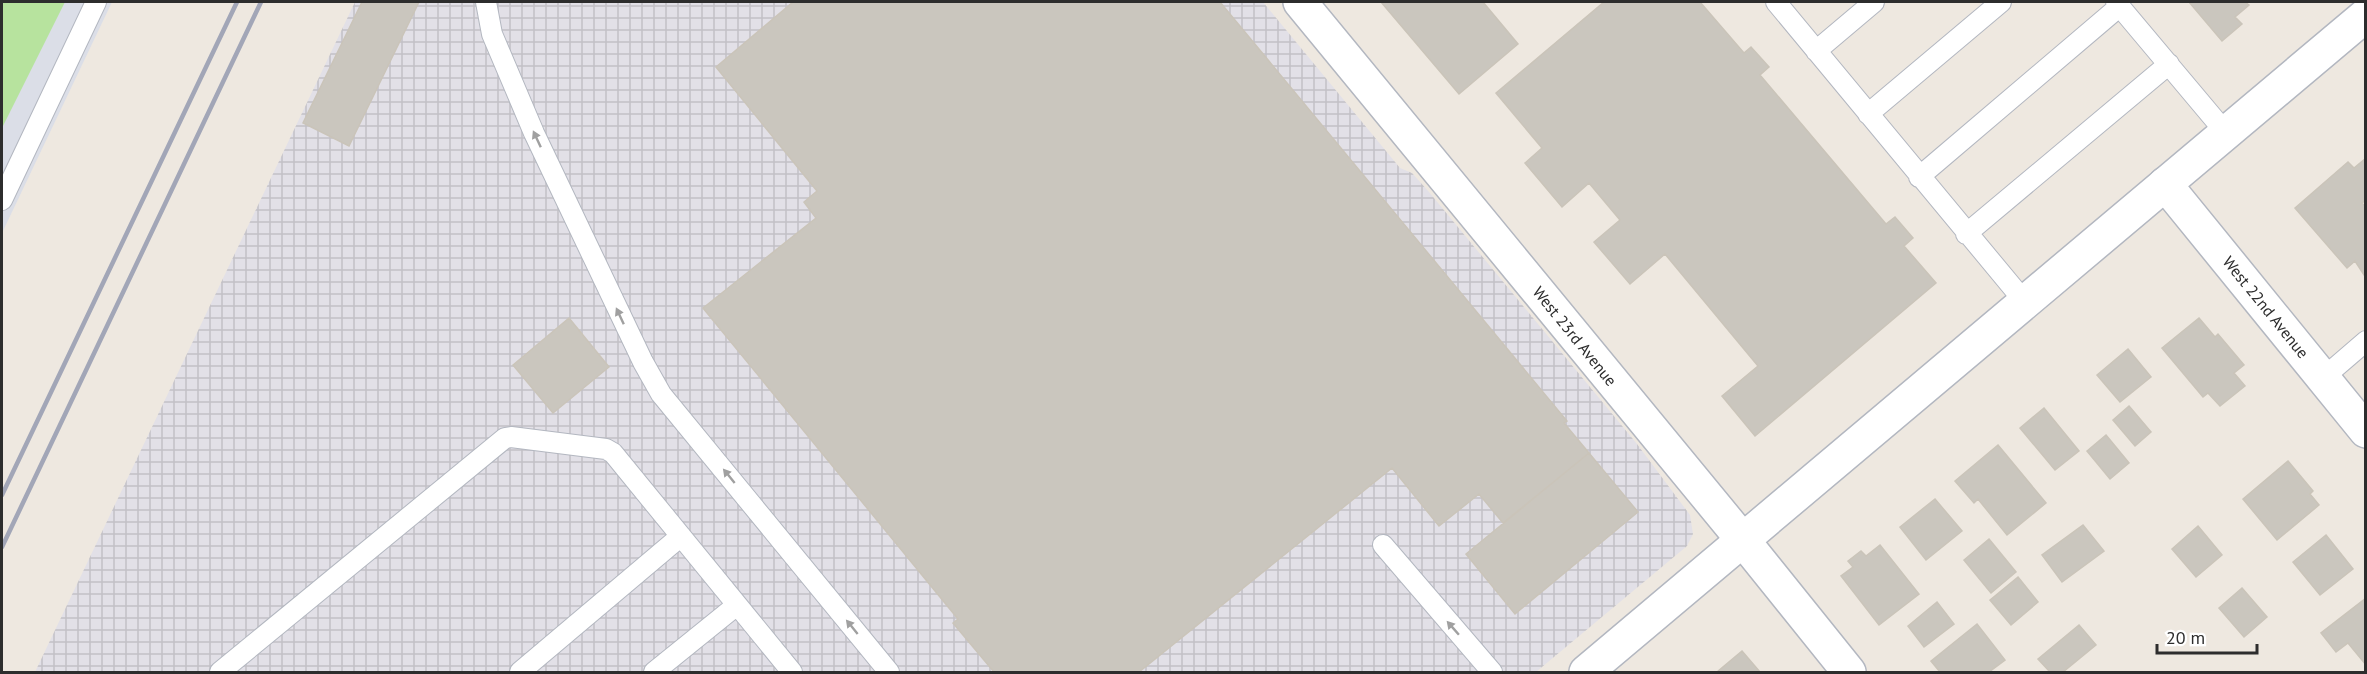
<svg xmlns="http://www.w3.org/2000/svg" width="2367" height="674" viewBox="0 0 2367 674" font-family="'PT Sans',sans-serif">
<defs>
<pattern id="industrial-grid" width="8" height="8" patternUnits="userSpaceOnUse" patternTransform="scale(1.5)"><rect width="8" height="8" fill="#e2e0e7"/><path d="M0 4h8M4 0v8" fill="none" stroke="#c2c0c6"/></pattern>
</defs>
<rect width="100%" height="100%" fill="#eee8e0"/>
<path fill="url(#industrial-grid)" d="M355,2h908l137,166 12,5 17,19 208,252 53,71 3,19 -6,12 -151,126h-1501z"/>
<path fill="#dbdee7" d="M2,2h110l-110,231z"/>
<path fill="#b7e39e" d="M2,2h63l-63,126z"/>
<path fill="#cac6be" stroke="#cac4b9" stroke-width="1.5" d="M362,2h57l-70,144 -46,-23z
M793,2h427l347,419 -3,2 25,30 -86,70 -24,-29 -40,32 -47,-58 -253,204h-145l-41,-49 5,-4 -255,-311 113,-90 -12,-16 13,-11 -101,-124z
M1381,2h102l35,42 -59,50z
M1604,2h96l44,51 7,-6 18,20 -9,8 126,149 9,-7 18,21 -9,8 32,37 -181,153 -33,-40 36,-30 -93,-112 -35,30 -36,-42 26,-22 -31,-37 -27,24 -37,-44 17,-15 -46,-55z
M2189,2h56l4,3 -14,12 7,7 -20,17z
M2366,158v42l-4,3 4,4v71l-11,-17 -8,7 -52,-60 53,-46 6,6z
M569,318l40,49 -56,46 -40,-48z
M2199,318l16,19 3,-3 26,31 -10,8 11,13 -25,20 -12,-13 -5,4 -41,-49z
M2128,349l23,28 -31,25 -23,-27z
M2129,406l22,26 -16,14 -22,-26z
M2044,408l35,43 -24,19 -35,-42z
M2106,435l23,28 -19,16 -23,-28z
M1998,445l48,58 -39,32 -29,-36 -4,4 -19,-22z
M1589,453l49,59 -123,102 -49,-60z
M2288,461l25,30 -3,3 9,11 -42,35 -34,-41z
M1935,499l27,32 -36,29 -26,-33z
M2083,525l21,26 -42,31 -20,-27z
M2198,526l24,29 -26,22 -24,-28z
M2326,535l27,34 -33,26 -27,-33z
M1989,539l27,33 -25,21 -27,-33z
M1880,545l39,49 -40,31 -38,-49 12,-9 -5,-6 13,-10 5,5z
M2018,577l20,25 -27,23 -21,-25z
M2242,588l25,29 -23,20 -25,-29z
M2366,598v67l-18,-22 -12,9 -15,-19z
M1937,602l17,22 -30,23 -16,-21z
M1977,624l28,36 -16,12h-49l-9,-11z
M2079,625l17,20 -33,27h-13l-12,-13z
M1742,651l18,21h-43z"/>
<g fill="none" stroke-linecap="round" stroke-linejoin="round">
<defs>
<path id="lane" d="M486,2l6,32 42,99 109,229 18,32 228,278
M1776,2l248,299
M2116,2l110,131
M1816,51l58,-49
M1868,114l133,-112
M1919,177l201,-171
M2,200l94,-198
M1966,234l203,-170
M2323,378l43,-37
M1383,545l109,127
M220,672l285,-234 6,-1 95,12 7,4 179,219
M520,672l161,-136
M654,672l83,-67"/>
<path id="street" d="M1300,2l442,537 107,133
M2165,184l201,247"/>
<path id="secondary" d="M1586,672l780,-657"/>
</defs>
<use href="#lane" stroke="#b3b7c0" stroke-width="22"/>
<use href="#street" stroke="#b3b7c0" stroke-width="36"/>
<use href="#secondary" stroke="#b3b7c0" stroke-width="36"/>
<use href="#lane" stroke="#fff" stroke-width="20"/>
<use href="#street" stroke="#fff" stroke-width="33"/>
<use href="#secondary" stroke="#fff" stroke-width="33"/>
<path stroke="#a2a6b7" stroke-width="4.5" d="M2,495l235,-493
M2,547l259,-545"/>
</g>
<defs><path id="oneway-solid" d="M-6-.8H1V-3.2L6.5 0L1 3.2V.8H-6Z" transform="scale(1.5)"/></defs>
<g fill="#a0a0a0">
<use href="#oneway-solid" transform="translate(537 139) rotate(-115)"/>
<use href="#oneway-solid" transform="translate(620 316) rotate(-115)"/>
<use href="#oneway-solid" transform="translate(729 476) rotate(-129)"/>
<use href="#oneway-solid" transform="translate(852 627) rotate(-129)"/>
<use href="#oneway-solid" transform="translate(1453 628) rotate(-131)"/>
</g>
<g text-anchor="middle" stroke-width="5" stroke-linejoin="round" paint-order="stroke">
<g font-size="16" fill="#2d2d2d" stroke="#fff">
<text transform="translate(2266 307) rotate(51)" y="6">West 22nd Avenue</text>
<text transform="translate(1575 336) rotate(51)" y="6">West 23rd Avenue</text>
</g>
</g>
<rect width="2367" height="674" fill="none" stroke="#2d2d2d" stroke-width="6"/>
<path d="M2157 644v9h100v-9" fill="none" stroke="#2d2d2d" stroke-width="3"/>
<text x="2166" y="644" font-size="18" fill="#2d2d2d" stroke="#ffffff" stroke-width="4.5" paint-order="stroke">20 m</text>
</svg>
